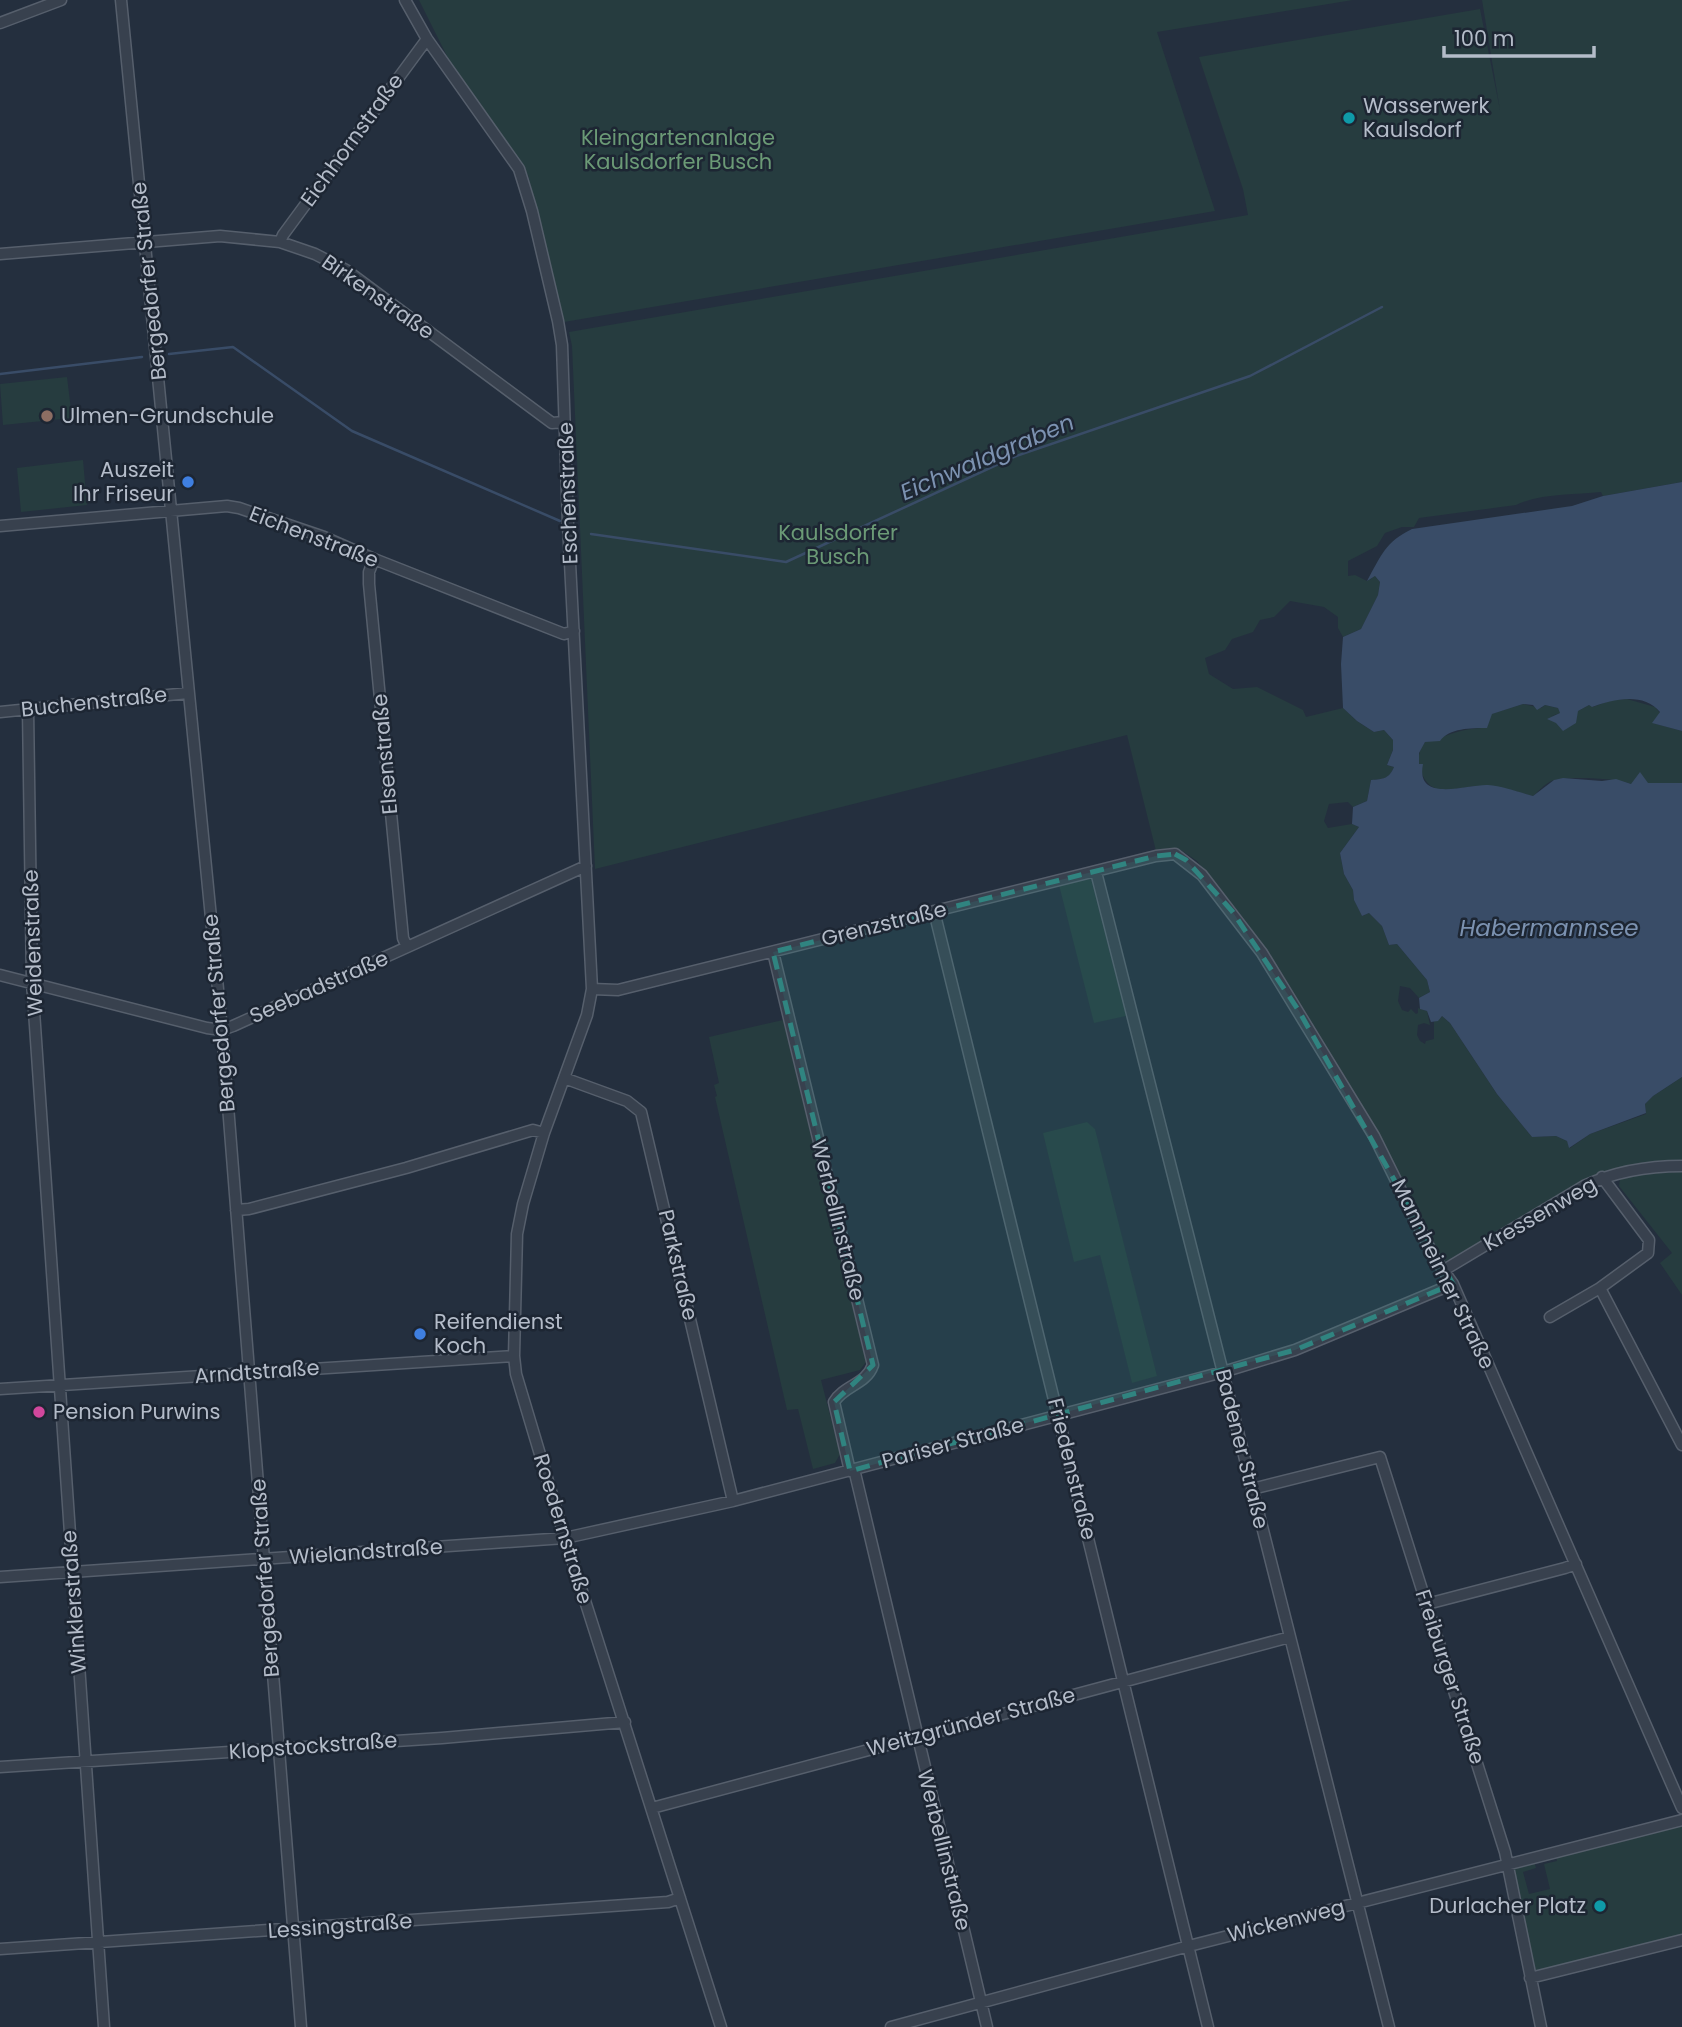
<svg xmlns="http://www.w3.org/2000/svg" width="1682" height="2027" viewBox="0 0 1682 2027" font-family="Poppins,sans-serif">
<rect width="100%" height="100%" fill="#242f3e"/>
<path fill="#263c3f" d="M419,0h934l-196,32 58,179 -651,111 -36,-147 -75,-107z
M1482,0h200v482l-79,14 -2,-4c-27,3 -60,1 -85,13l-97,13 -5,9h-12l-17,6 -8,13 -29,15v15l7,-1 12,6 8,-5 5,6 -2,13 -17,34 -18,8 -5,-9v-11l-14,-10 -34,-6 -16,16 -14,3 -7,12 -21,7 -7,11 -20,8 4,16 24,15 24,-2 46,23 3,7 37,-9 14,13 17,11 10,-2 9,10v10l-6,15 7,2c-5,12 -10,12 -23,13l-4,21 -14,6 -5,-5 -19,2 -5,17 4,7 24,-4 7,3 -19,26 4,21 9,16 1,10 8,16 7,-3 13,13 7,19 8,-1 30,36 3,12 -11,6 -9,-10 -10,-2 -2,15 4,9 6,2 3,-3 5,5 2,-1v-5l9,3 3,14 -6,-2 -6,2 -1,10 3,6 5,3 1,-3 8,-2v-17l8,-6 8,7 47,71 35,43 24,-1 11,5 3,7 20,-14 56,-20 -1,-10 8,-8 29,-19v84l-53,4 -33,10 -153,88 -66,-134 -133,-210 -47,-58 -16,-11 -12,-1 -13,2 -29,-116 -532,134 -23,-523 -3,-14 679,-117 -5,-26 -44,-132 281,-48 20,101z
M67,377l5,41 -69,7 -3,-41z
M83,460l4,45 -66,7 -4,-44z
M1627,699l28,8 5,6 -7,10 29,8v52h-35l-3,-4 -13,5c-13,-6 -61,-8 -76,-4 -8,1 -16,11 -22,16 -16,-4 -32,-9 -49,-10 -28,-1 -54,17 -64,-18 -3,-10 -1,-18 5,-26 24,-6 35,-14 61,-14l5,-14 32,-10 18,4 4,-3 13,3 3,5 -10,3 27,-5 11,-6 4,2 18,-7z
M1091,879l35,137 -32,7 -35,-138z
M783,1020l83,342 -6,8 -39,10 19,74 -5,9 -22,6 -15,-60 -11,1 -72,-313 2,-1 -3,-11 5,-2 -10,-46z
M1087,1122l8,7 62,247 -25,7 -32,-128 -26,7 -31,-129z
M1682,1172v123l-22,-32 12,-10 -53,-67 1,-7 29,-6z
M1676,1825l6,2v110l-141,36 -9,-6 -20,-93 3,-8 19,-5 2,7 -13,4 6,22 21,-5 -6,-25 13,-3 -1,-6z"/>
<path fill="#394c67" d="M1682,482v249l-30,-8 8,-11c-16,-20 -47,-13 -68,-5l-3,-2 -11,6 -2,12 -13,8 -7,-8 -9,-4 13,-6 -2,-5 -13,-3 -8,5 -4,-5 -10,-1 -31,10 -5,14c-16,0 -38,0 -47,13l-15,1 -6,11v11h4c-8,40 45,20 65,21 15,1 30,7 45,11l21,-16 9,-2 39,3 14,-2 15,5 9,-12 8,11h34v294l-29,19 -8,8 1,9 -56,21 -21,14 -2,-7 -11,-5 -24,1 -35,-43 -47,-71 -8,-7 -4,5 -7,1 -4,-11 -7,-2 -1,-11 11,-6 -3,-12 -30,-36 -8,1 -7,-19 -13,-13 -7,3 -8,-16 -1,-10 -9,-16 -4,-21 19,-26 -7,-3 1,-17 14,-6 4,-21c12,-1 18,-1 23,-13l-7,-2 6,-15v-10l-9,-10 -10,2 -17,-11 -14,-13 -2,-44 2,-27 18,-8 17,-34 2,-13 -5,-6 -8,5c14,-25 18,-39 45,-52l160,-23 31,-10z"/>
<g fill="none" stroke-linecap="round" stroke-linejoin="round">
<path stroke="#394c67" stroke-width="2.5" d="M169,354l64,-7 119,84 208,90
M0,374l142,-17
M591,534l195,28 230,-106 234,-80 132,-69"/>
<defs>
<path id="street" d="M121,0l101,1030 79,997
M405,0l22,39 92,130 13,42 26,110 4,24 6,179 24,465 -5,26 -43,118 -21,71 -6,30 -3,122 2,18 49,164 156,489
M0,23l61,-23
M280,242l3,-7 144,-196
M0,254l220,-18 60,6 35,12 31,16 206,153 12,-1
M0,526l227,-20 12,2 85,29 50,22 190,75 10,-3
M374,559l-5,13v12l34,354 4,9
M28,709l4,273 72,1045
M0,712l188,-19
M1096,872l293,1155
M934,911l274,1116
M773,952l100,413c-7,20 -29,20 -39,37l16,69
M0,975l207,53 15,2 11,-4 353,-160
M592,989l26,1 538,-134 19,-2 27,21 60,78 112,183 60,121 19,27 229,524
M564,1078l63,23 14,11 92,389
M236,1210l13,-1 157,-41 127,-38 11,3
M1444,1270l140,-84c32,-15 63,-20 98,-20
M1600,1288l82,157
M1550,1317l50,-29 48,-35 1,-13 -47,-63
M0,1389l514,-33
M854,1469l133,558
M1252,1489l128,-32 125,395 36,175
M0,1577l565,-39 168,-37 490,-129 72,-22 158,-66
M1427,1604l138,-36 11,-4
M0,1767l442,-29 183,-16
M652,1808l638,-171
M0,1949l668,-47 12,-4
M1530,1978l152,-38
M891,2027l298,-81 493,-126"/>
</defs>
<use href="#street" stroke="#565f6c" stroke-width="13"/>
<use href="#street" stroke="#38414e" stroke-width="10"/>
</g>
<path fill="#308480" fill-opacity="0.2" stroke="#308480" stroke-width="5" stroke-dasharray="14 9" stroke-linejoin="round" d="M1175,854l11,6 46,51 67,100 154,273 -158,66 -445,121 -16,-69 39,-37 -100,-413 383,-96z"/>
<g fill="#0f9aa8" stroke="#1d2633" stroke-width="2.5">
<circle cx="1349" cy="118" r="7"/>
<circle cx="1600" cy="1906" r="7"/>
</g>
<circle fill="#8d6e63" stroke="#1d2633" stroke-width="2.5" cx="47" cy="416" r="7"/>
<g fill="#3f7fe0" stroke="#1d2633" stroke-width="2.5">
<circle cx="188" cy="482" r="7"/>
<circle cx="420" cy="1334" r="7"/>
</g>
<circle fill="#d1479c" stroke="#1d2633" stroke-width="2.5" cx="39" cy="1412" r="7"/>
<g text-anchor="middle" stroke-width="5" stroke-linejoin="round" paint-order="stroke">
<g font-size="21" fill="#b4bcc9" stroke="#1d2633" text-anchor="start">
<text x="1363" y="113">Wasserwerk<tspan x="1363" dy="24">Kaulsdorf</tspan></text>
<text x="61" y="423">Ulmen-Grundschule</text>
<text x="174" y="477" text-anchor="end">Auszeit<tspan x="174" dy="24">Ihr Friseur</tspan></text>
<text x="434" y="1329">Reifendienst<tspan x="434" dy="24">Koch</tspan></text>
<text x="53" y="1419">Pension Purwins</text>
<text x="1586" y="1913" text-anchor="end">Durlacher Platz</text>
</g>
<g font-size="21" fill="#6b9a76" stroke="#1d2633">
<text x="678" y="145">Kleingartenanlage<tspan x="678" dy="24">Kaulsdorfer Busch</tspan></text>
<text x="838" y="540">Kaulsdorfer<tspan x="838" dy="24">Busch</tspan></text>
</g>
<g font-size="21" fill="#b4bcc9" stroke="#1d2633">
<text transform="translate(352 140) rotate(-54)" y="7">Eichhornstraße</text>
<text transform="translate(149 281) rotate(-96)" y="7">Bergedorfer Straße</text>
<text transform="translate(378 297) rotate(35)" y="7">Birkenstraße</text>
<text transform="translate(568 493) rotate(-92)" y="7">Eschenstraße</text>
<text transform="translate(314 537) rotate(21)" y="7">Eichenstraße</text>
<text transform="translate(94 702) rotate(-6)" y="7">Buchenstraße</text>
<text transform="translate(385 754) rotate(-95)" y="7">Elsenstraße</text>
<text transform="translate(884 924) rotate(-14)" y="7">Grenzstraße</text>
<text transform="translate(33 943) rotate(-92)" y="7">Weidenstraße</text>
<text transform="translate(319 987) rotate(-24)" y="7">Seebadstraße</text>
<text transform="translate(219 1013) rotate(-95)" y="7">Bergedorfer Straße</text>
<text transform="translate(1540 1214) rotate(-30)" y="7">Kressenweg</text>
<text transform="translate(838 1220) rotate(76)" y="7">Werbellinstraße</text>
<text transform="translate(678 1265) rotate(77)" y="7">Parkstraße</text>
<text transform="translate(1443 1274) rotate(64)" y="7">Mannheimer Straße</text>
<text transform="translate(257 1372) rotate(-4)" y="7">Arndtstraße</text>
<text transform="translate(953 1443) rotate(-15)" y="7">Pariser Straße</text>
<text transform="translate(1242 1449) rotate(76)" y="7">Badener Straße</text>
<text transform="translate(1072 1469) rotate(76)" y="7">Friedenstraße</text>
<text transform="translate(563 1529) rotate(73)" y="7">Roedernstraße</text>
<text transform="translate(366 1552) rotate(-4)" y="7">Wielandstraße</text>
<text transform="translate(265 1578) rotate(-94)" y="7">Bergedorfer Straße</text>
<text transform="translate(74 1602) rotate(-94)" y="7">Winklerstraße</text>
<text transform="translate(1450 1677) rotate(72)" y="7">Freiburger Straße</text>
<text transform="translate(971 1722) rotate(-15)" y="7">Weitzgründer Straße</text>
<text transform="translate(313 1746) rotate(-4)" y="7">Klopstockstraße</text>
<text transform="translate(944 1850) rotate(76)" y="7">Werbellinstraße</text>
<text transform="translate(1286 1921) rotate(-14)" y="7">Wickenweg</text>
<text transform="translate(340 1926) rotate(-4)" y="7">Lessingstraße</text>
</g>
<g font-size="23" font-style="italic" fill="#7c92b1" stroke="#1d2633">
<text transform="translate(987 457) rotate(-23)" y="8">Eichwaldgraben</text>
<text x="1549" y="936">Habermannsee</text>
</g>
</g>
<path d="M1444 46v10h150v-10" fill="none" stroke="#b4bcc9" stroke-width="3.5"/>
<text x="1454" y="46" font-size="21" fill="#b4bcc9" stroke="#1d2633" stroke-width="5" paint-order="stroke">100 m</text>
</svg>
